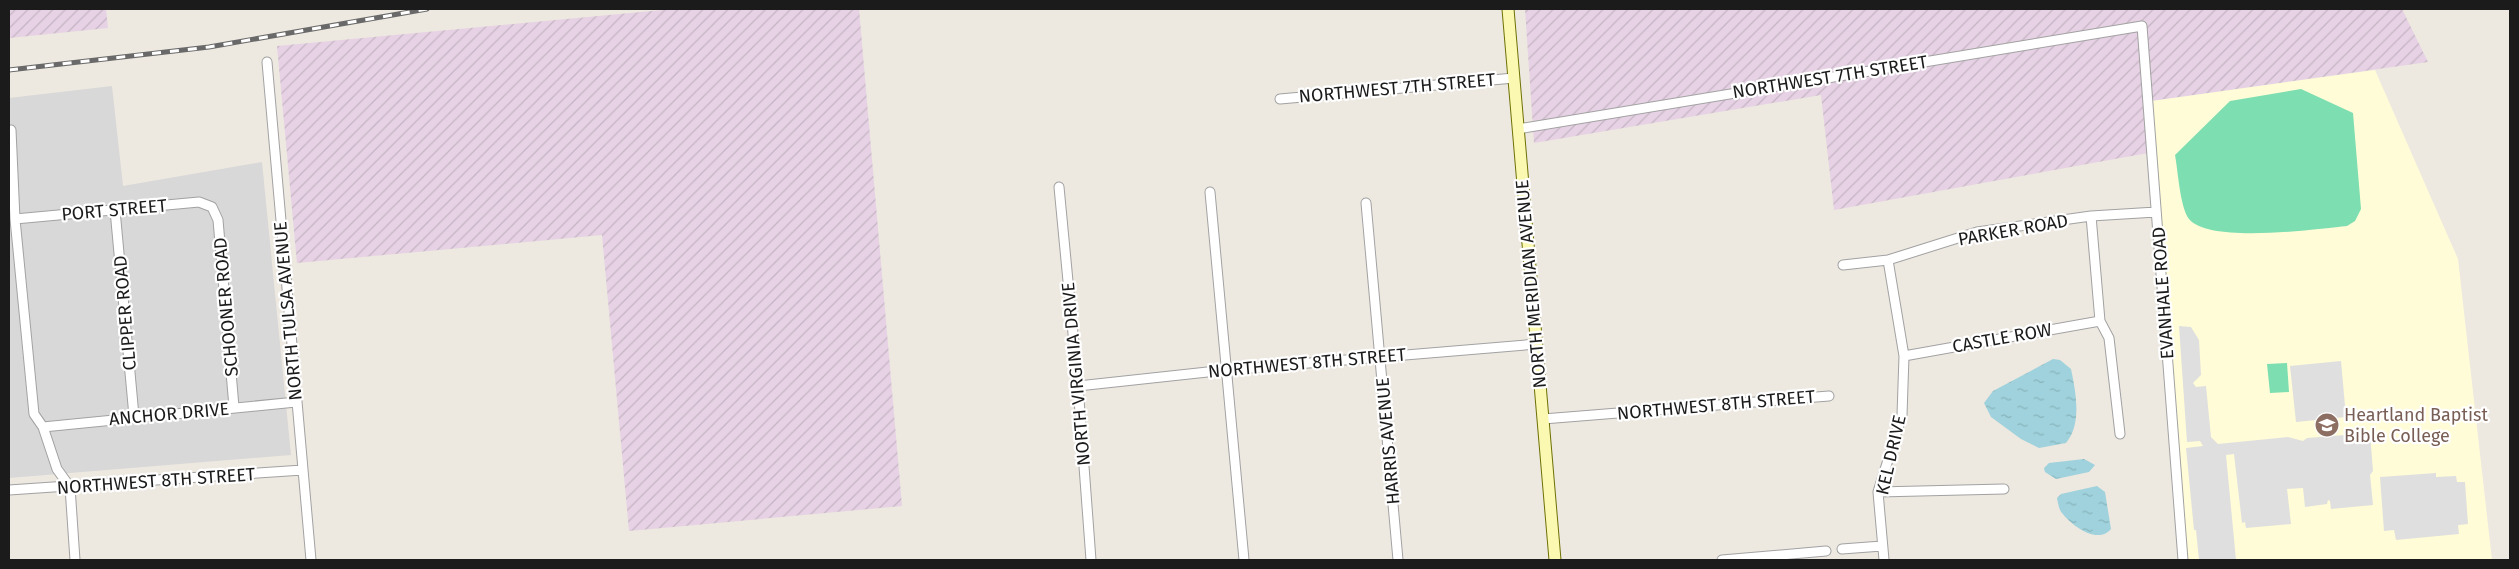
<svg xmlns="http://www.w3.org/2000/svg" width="2519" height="569" viewBox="0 0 2519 569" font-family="'Fira Sans',sans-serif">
<defs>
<pattern id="industrial-furrows" width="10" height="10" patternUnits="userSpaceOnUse" patternTransform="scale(1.25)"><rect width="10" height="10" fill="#e6d2e4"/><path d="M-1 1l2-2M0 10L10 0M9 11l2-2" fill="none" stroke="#c5b4c3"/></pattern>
<pattern id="water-ripples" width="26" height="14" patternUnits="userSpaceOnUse" patternTransform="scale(1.25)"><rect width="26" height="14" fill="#9fd2dc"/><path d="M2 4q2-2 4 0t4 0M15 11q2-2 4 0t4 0" fill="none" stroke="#88b4bc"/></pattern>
</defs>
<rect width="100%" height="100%" fill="#ede8e0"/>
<path fill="#d9d8d8" d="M112,86l11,100 139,-24 29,293 -282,23v-380z"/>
<path fill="url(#industrial-furrows)" d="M9,9h97l2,19 -99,10z
M673,9h186l43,497 -273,25 -27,-296 -305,28 -20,-217z
M1525,9h877l26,53 -284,40 4,51 -314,57 -13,-115 -287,48z"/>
<path fill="#fffcd7" d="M2375,70l83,189 34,301h-305l-35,-459z"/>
<path fill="#7cdeb1" d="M2301,89l52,24 8,96 -6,12 -8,5c-31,3 -138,18 -158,-7 -9,-12 -11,-48 -14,-64l55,-54z
M2287,363l2,29 -19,1 -3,-29z"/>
<path fill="#dfdfdf" d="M2179,326l12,1 8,13 2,35 -8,8 3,4 10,-1 5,51 7,7 70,-7 15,4 4,-3 63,-5 3,38 -3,4 3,30 -42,4 -1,-8 -2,-1 -1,4 -22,3 -2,-19 -16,1 4,35 -45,4 -1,-6 -3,1 -8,-69 -8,1 10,105h-37l-3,-30h-2l-8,-82 17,-2 -3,-5 -13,1z
M2341,361l5,56 -50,5 -6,-56z
M2436,473v4l20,-1 1,6h8l3,42 -10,1 1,9 -63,6 -2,-10 -10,1 -4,-54z"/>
<path fill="url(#water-ripples)" d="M2053,359l7,1 11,9c5,24 11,55 -5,74l-27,5 -18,-9 -30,-22 -7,-14 9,-12z
M2084,459l11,6 -6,7 -33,7 -11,-7 -1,-4 5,-5z
M2097,486l8,6 6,37c-13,16 -39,-3 -49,-16 -3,-3 -4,-10 -5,-15l4,-4z"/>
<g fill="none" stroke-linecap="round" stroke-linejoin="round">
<defs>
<path id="street" d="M267,62l44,498
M1280,99l234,-21
M1518,129l624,-103 41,534
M11,130l4,89 19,195 9,13 14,42 13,18 5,73
M1059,187l19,199 13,174
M1210,192l34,368
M1366,203l32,357
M115,210l19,206
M2091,216l9,105 9,17 11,96
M15,219l184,-17 13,5 6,13 16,187
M1843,265l45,-5 89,-28 114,-16 65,-4
M1904,356l196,-35
M1078,386l148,-16 311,-26
M1543,419l286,-23
M43,427l253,-25
M9,490l294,-20
M1878,492l126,-3
M1842,549l40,-3
M1722,560l104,-9
M1884,560l-6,-68 24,-77 2,-59 -16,-96"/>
<path id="secondary" d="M1508,9l47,551"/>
</defs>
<use href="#street" stroke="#a2a2a2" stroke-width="11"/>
<use href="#secondary" stroke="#6d7004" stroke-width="13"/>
<use href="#street" stroke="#fff" stroke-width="9"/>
<use href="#secondary" stroke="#faf8b1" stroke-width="11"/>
<defs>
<path id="rail" d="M9,70l200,-23 218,-38"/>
</defs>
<use href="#rail" stroke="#696969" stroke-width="5"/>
<use href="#rail" stroke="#fff" stroke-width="3" stroke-dasharray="9" stroke-linecap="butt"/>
</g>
<defs>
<symbol id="university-disc" viewBox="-11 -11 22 22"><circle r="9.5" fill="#8d6e63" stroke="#fff"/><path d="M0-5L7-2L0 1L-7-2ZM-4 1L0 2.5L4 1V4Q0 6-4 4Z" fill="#fff"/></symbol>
</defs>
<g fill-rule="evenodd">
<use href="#university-disc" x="2313" y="411" width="28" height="28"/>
</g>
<g text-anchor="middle" stroke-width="4.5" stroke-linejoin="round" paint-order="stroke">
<g font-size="18" fill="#1b1b1b" stroke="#fff">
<text transform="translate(1830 77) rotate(-9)" y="6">NORTHWEST 7TH STREET</text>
<text transform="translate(1397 88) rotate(-5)" y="6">NORTHWEST 7TH STREET</text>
<text transform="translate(114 210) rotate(-5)" y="6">PORT STREET</text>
<text transform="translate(2013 230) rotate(-10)" y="6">PARKER ROAD</text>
<text transform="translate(1531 284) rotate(-95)" y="6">NORTH MERIDIAN AVENUE</text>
<text transform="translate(2163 293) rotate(-94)" y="6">EVANHALE ROAD</text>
<text transform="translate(226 307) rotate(-95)" y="6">SCHOONER ROAD</text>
<text transform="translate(288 311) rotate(-95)" y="6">NORTH TULSA AVENUE</text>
<text transform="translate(125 313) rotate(-95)" y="6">CLIPPER ROAD</text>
<text transform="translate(2002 338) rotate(-10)" y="6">CASTLE ROW</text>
<text transform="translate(1307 363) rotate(-5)" y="6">NORTHWEST 8TH STREET</text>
<text transform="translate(1076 374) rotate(-95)" y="6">NORTH VIRGINIA DRIVE</text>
<text transform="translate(1716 405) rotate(-5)" y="6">NORTHWEST 8TH STREET</text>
<text transform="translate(169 414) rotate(-5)" y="6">ANCHOR DRIVE</text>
<text transform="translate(1388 441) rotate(-95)" y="6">HARRIS AVENUE</text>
<text transform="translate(1891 455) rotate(-77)" y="6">KEL DRIVE</text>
<text transform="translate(156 481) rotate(-4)" y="6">NORTHWEST 8TH STREET</text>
</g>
<g font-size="18" fill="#785e54" stroke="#fff" text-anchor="start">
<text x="2344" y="421">Heartland Baptist<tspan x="2344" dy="21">Bible College</tspan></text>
</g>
</g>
<rect width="2519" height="569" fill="none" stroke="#1b1b1b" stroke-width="20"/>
</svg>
